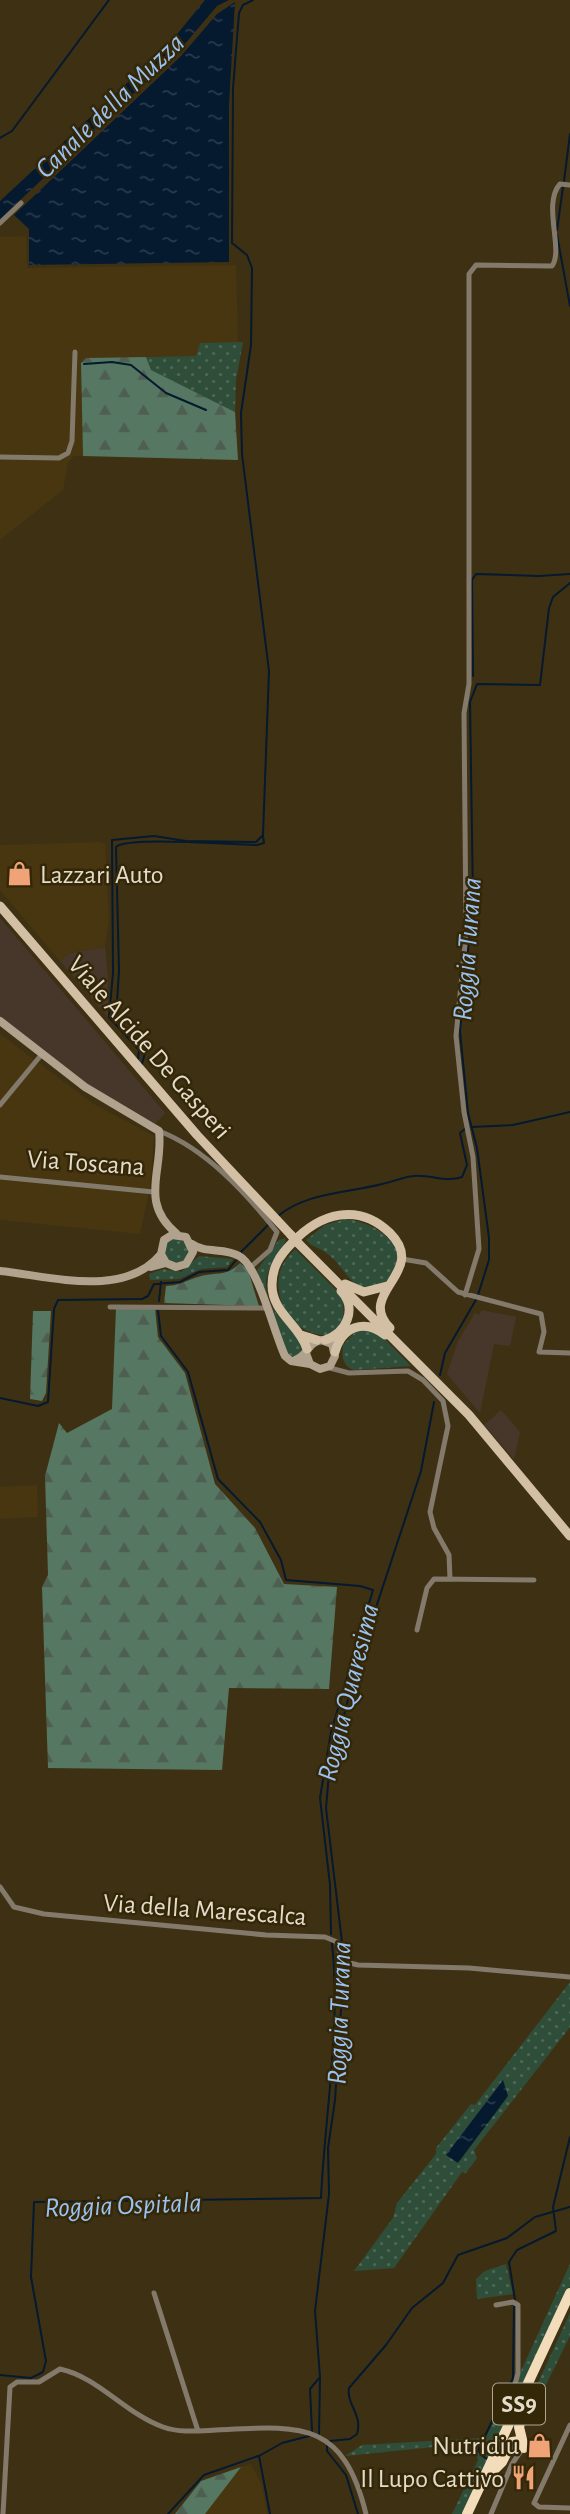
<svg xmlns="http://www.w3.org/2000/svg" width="570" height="2514" viewBox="0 0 570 2514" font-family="'Alegreya Sans',sans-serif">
<defs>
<pattern id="grass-dots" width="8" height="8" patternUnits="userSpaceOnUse" patternTransform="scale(1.75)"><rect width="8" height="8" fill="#2f4e3a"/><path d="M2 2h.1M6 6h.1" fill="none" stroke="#4d6755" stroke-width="1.8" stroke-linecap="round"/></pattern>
<pattern id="forest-firs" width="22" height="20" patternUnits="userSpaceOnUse" patternTransform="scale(1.75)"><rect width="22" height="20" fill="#567761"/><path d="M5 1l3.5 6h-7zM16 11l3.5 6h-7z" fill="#4e5f51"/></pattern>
<pattern id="water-ripples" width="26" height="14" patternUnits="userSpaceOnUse" patternTransform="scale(1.75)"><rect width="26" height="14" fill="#05192f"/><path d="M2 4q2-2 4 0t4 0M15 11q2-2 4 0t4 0" fill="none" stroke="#293a4c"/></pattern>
</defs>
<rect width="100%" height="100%" fill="#3e3113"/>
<path fill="#47372b" d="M0,918l165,195 -10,11 -61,-35 -94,-72z
M105,947l3,32v38l-48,-56 9,-8z
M482,1310l34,7 -6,29 -16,-2 -14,69 -33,-39 11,-33 17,-28 4,2z
M501,1410l19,22 -6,27 -30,-34z"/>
<path fill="#473610" d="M26,236l1,32 209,-3 2,77 -38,1 -4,13 -110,2 -5,5 2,93h-9l-6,7 -5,27 -63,50v-303z
M100,842l5,2 4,76 -4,27 -36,6 -9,8 -60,-71v-45z
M0,1034l92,69 62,33 -4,51 -10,47 -140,-14z
M37,1485l1,32 -38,2v-32z
M251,2464l11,21 5,29h-62l36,-47z"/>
<path fill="url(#grass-dots)" d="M243,342l-7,38 -1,32 -85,-42 -4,-13 50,-1 4,-13z
M346,1219c23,3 49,16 54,41l-11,22c-41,17 -36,-10 -64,-30 -7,-5 -13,-5 -19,-12l19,-15z
M286,1238c-1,12 -21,26 -20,48 2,35 35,41 37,65l-8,7 -7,-4 -16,-36 -15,-48 22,-30z
M164 1251a12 12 0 1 1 24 0a12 12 0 1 1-24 0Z
M295,1249l48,48 1,27 -14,11c-30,3 -56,-28 -51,-58 1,-12 9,-20 16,-28z
M199,1256l34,3 -6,8 -26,2 -22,10 -29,1 -1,-6 14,-5 18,3z
M358,1329l20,3 33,34 -57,4c-12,-4 -12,-14 -11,-25z
M570,1982v45l-96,123 3,8 -11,15 -4,-1 -68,96 -40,3 39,-53 4,-15 39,-49v-6l35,-44 4,1z
M506,2264l7,30 -36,5 -1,-20 9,-8z
M570,2264v22l-80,172 -6,-2 -3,-8 34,-71 5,-4z
M570,2313v23l-46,93 7,-31z
M481,2438l-4,14 11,9 -24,53h-12l26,-54 -5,-17 -128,13 17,-11z"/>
<path fill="url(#forest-firs)" d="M146,357l5,13 84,42 3,48 -155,-4 -2,-93 5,-5z
M240,1263l8,7 11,36 -95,-3 2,-17c16,-1 18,-5 32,-9 17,-6 28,1 42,-14z
M116,1308h39l3,29 27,36 30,111 40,44 29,56 53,3 -8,102 -100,-1 -7,82 -174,-2 -6,-181 6,-12 -3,-99 14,-53 8,10 45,-24z
M33,1311h18l-5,82 -4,8 -12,-2z
M241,2467l-36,47h-30l26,-33z"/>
<path fill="url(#water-ripples)" d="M205,0h24l-12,6 -38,45 -179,168v-18l169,-157z
M235,2l-6,103v157l-200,3v-36l-15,-14 167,-159 36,-42z
M503,2080l5,16 -50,67 -12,-8z"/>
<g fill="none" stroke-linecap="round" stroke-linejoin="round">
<path stroke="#05192f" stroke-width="2" d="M0,138l12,-7 97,-131
M564,181l6,-47
M557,230l6,-43
M557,235l13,71
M84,364l28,-2 19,3 35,28 40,17
M473,676l-1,-96 4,-6 63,2 31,-2
M138,1059l1,-9 -30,-33 4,-44 -1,-133 42,-4 32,5 70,1 7,-7 6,-164 -27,-217 -1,-41 10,-68 1,-77 -5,-13 -15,-12 1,-155 6,-75 4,-8 10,-5
M142,1064l3,-11 -29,-36 3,-46 -3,-124c11,-11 118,-2 141,-2l7,-2 -1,-7
M471,1127l42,-2 57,-13
M278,1216c29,-24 70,-23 104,-32 11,-2 20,-7 32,-8 16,-2 32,7 48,1l5,-12 -7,-32 6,-5
M241,1252l28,-28
M159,1301l2,-19
M158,1310l3,26 27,36 30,107 42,43 21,38 5,20 74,6 13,4 -42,142 -11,66 10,87 1,49
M440,1375l5,-22 32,-55 12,-38v-22l-12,-90 -9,-35 -8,-82 13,-131 -3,-198 7,-18 63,1 9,-77 4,-11 17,-14
M0,1398l38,8 10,-4 6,-93 4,-9 84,-1 6,-3 6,-12 26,-2 19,-10 29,-2 8,-10
M344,1959l-18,-151 3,-35 28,-108 64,-194 13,-69
M515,2300l-6,-38 8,-12 39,-19 -3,-24 17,-70
M0,2375l31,3 12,-6 3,-11 -15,-84 3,-75 287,-4c4,-85 20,-170 11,-255
M312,2431l-2,-42 10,-12 -5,-66 14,-117 -1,-46 7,-48 9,-136
M319,2435l1,-57
M330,2441l20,-2 7,-5c6,-19 -11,-30 -8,-46l37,-43 26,-37 31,-25 15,-28 49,-17 28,-21 35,-10
M327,2445v6l19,24 12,39
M487,2459l-7,-5 -1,-6 34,-70 1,-72
M168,2514l36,-39 54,-19
M270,2514l-11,-58 23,-13 27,-7"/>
<path stroke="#837a6c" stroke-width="5" d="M0,223l21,-20
M0,457l59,1 9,-5 4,-12 3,-89
M0,1105l42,-51
M159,1131c47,18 87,62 118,101l-7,18 -18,16
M0,1177l154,15
M402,1259l24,4 32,29 83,22 3,18 -5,20 31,1
M465,1295l14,-46 -6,-92 -9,-45 -8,-76 10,-102 -2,-221 5,-29v-410l7,-9 76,1c12,-16 -10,-62 8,-82l10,1
M110,1307l156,1
M330,1368l19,5 59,-2 15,9 20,21 5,25 -18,86 4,16 15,27 1,24
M417,1630l10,-42 7,-9 100,1
M0,1887l14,20 30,7 222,21 59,2 12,5 5,19 16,4 111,3 101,9
M154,2293l44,138
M496,2305l17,-3 5,3v68l-7,27 6,7
M570,2425l-36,78 5,4 31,1
M3,2514l7,-127 7,-5h22l21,-13c38,8 66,45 103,58 17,6 34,4 53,3 83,-4 127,-11 150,84
M491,2514l21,-50 11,-16"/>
<path stroke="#b0a28c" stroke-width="8" d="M0,1021l85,66 74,44c5,39 -21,71 18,103
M192,1244c14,10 32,3 47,12 19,9 35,77 46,100l6,5 19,3
M151,1267l15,-4 10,4 10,-3 7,-12 -7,-15 -14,-2 -8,5 -3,14 5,9
M0,1271c50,5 124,28 161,-17
M295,1360c13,-4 12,-17 26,-20l11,4 3,12 -5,10 -10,3 -10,-5 -4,-11"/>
<path stroke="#d3c0a4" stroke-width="9" d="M0,906l197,229 94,100
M298,1243l171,172 101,121
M345,1284l19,8 23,-6
M301,1335l16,5
M325,1340c21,-7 33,-31 16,-49
M307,1349c-7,-24 -35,-36 -35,-64 0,-18 8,-30 20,-42 28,-30 66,-41 98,-10 39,39 -35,60 0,95
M335,1352c7,-25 29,-34 50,-17"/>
<path stroke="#f3dcba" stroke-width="10" d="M524,2448l-5,-21 8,-29
M494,2470l8,-8 10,-20 8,-1 4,6
M467,2514l103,-221"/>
<path stroke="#d3c0a4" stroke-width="9" d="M291,1235l7,8"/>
</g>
<defs>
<symbol id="shop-bare" viewBox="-9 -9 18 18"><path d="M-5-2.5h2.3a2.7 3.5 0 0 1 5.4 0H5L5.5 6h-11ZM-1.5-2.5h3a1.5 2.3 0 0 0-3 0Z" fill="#efa377" stroke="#342708" stroke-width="2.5" paint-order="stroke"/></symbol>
<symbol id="restaurant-bare" viewBox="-9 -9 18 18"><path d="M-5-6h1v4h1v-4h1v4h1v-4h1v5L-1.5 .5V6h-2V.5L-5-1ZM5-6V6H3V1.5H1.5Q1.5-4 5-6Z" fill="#efa377" stroke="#342708" stroke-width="2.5" paint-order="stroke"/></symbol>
</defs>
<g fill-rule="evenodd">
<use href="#shop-bare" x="2" y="856" width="35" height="35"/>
<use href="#shop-bare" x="522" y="2428" width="35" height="35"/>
<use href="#restaurant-bare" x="506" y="2460" width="35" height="35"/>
</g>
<g text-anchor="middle" stroke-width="5" stroke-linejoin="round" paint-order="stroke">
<rect fill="#342708" stroke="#afa690" stroke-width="2" x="493" y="2383.5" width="52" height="41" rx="5"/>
<g font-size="24" font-weight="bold" fill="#e4dccb">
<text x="519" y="2412">SS9</text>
</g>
<g font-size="26" fill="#e4dccb" stroke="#342708" text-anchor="end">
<text x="40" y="883" text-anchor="start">Lazzari Auto</text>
<text x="519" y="2454">Nutridiu</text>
<text x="504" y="2487">Il Lupo Cattivo</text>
</g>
<g font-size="26" fill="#e4dccb" stroke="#342708">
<text transform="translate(150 1047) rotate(49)" y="9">Viale Alcide De Gasperi</text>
<text transform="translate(86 1162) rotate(4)" y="9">Via Toscana</text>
<text transform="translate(205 1909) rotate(4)" y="9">Via della Marescalca</text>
</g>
<g font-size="28" font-style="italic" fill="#99c2f1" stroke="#342708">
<text transform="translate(109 105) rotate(-44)" y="10">Canale della Muzza</text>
<text transform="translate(466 949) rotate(-86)" y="10">Roggia Turana</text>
<text transform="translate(347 1692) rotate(-76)" y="10">Roggia Quaresima</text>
<text transform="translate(338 2013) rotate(-88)" y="10">Roggia Turana</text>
<text transform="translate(123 2204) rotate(-2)" y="10">Roggia Ospitala</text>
</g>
</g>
</svg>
